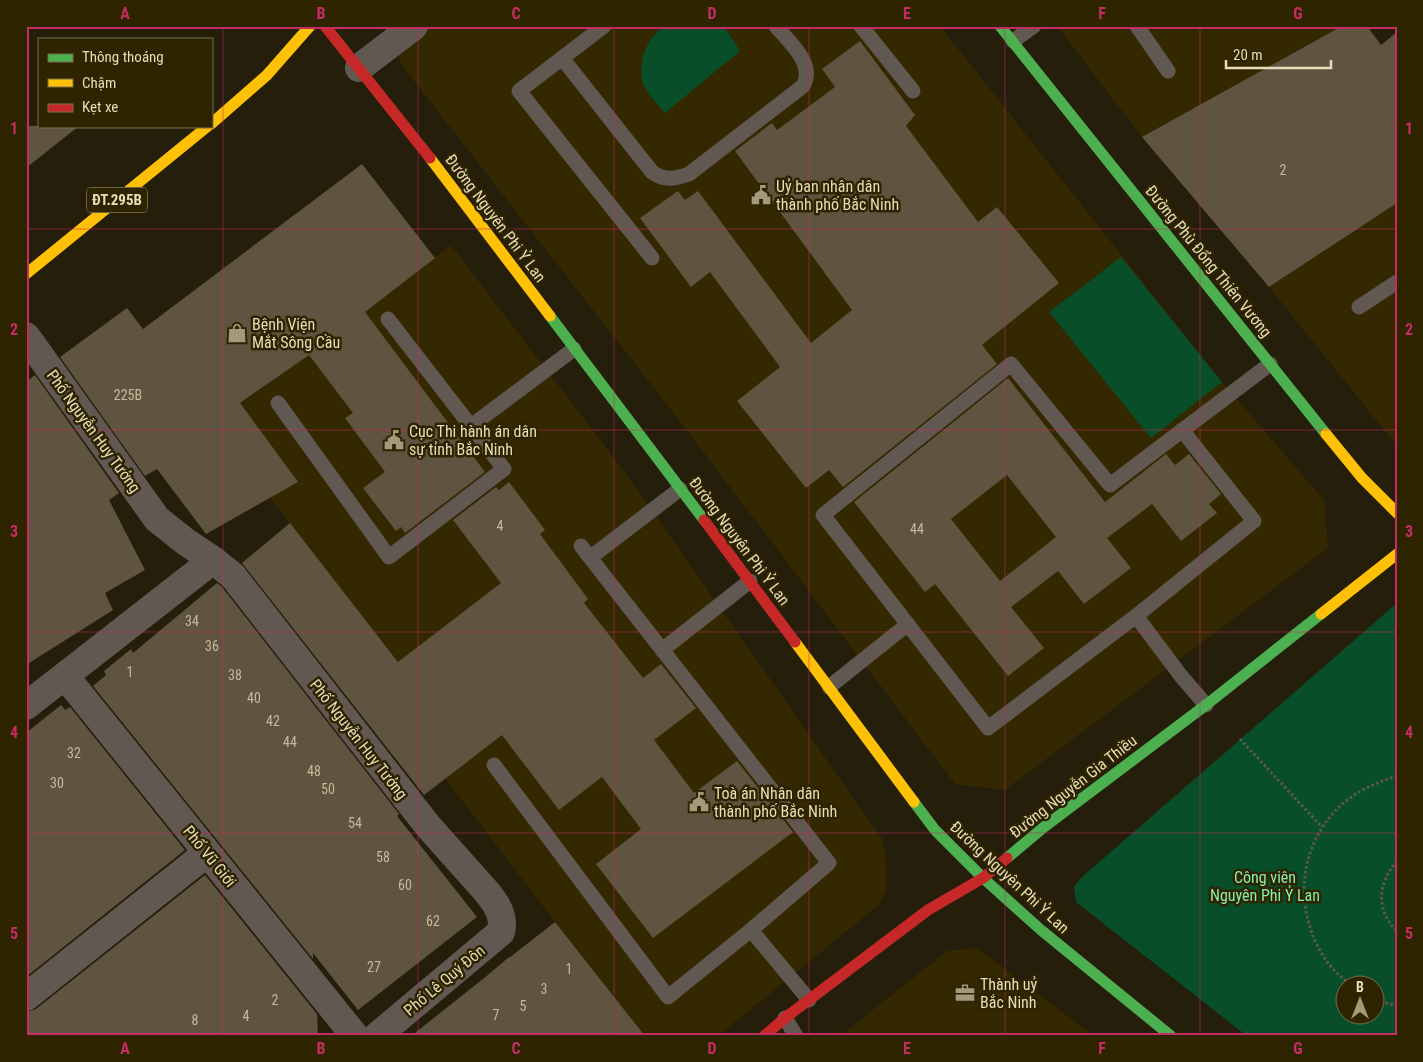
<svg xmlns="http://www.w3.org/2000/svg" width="1423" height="1062" viewBox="0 0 1423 1062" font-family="'Roboto Condensed',sans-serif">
<rect width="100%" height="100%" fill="#241e0a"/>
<path fill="#342801" d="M411,26h529l282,356 102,118 4,48 -323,242 -50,-6 -266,-351 -282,-361 -7,-11 -2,-8z
M1057,26h285l-200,111z
M1397,203v243l-128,-159z
M451,245l179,234 252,360 4,18v34l-6,13 -162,132h-73l-90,-114 -110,-144 -44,-113 -189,-241 96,-69z
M977,948l117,88h-254l107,-85z"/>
<path fill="#084f29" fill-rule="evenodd" d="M665,26h55l7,5 13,20 -75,62c-7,-8 -15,-16 -20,-25 -10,-21 1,-51 20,-62z
M1121,257l101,125 -71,56 -102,-126z
M1397,603v433h-150l-171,-134 -2,-15 8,-10zM1346,984h30v30h-30z"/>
<path fill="#5f543f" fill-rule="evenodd" d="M1342,26h25l14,19 16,-13v171l-128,84 -127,-150z
M860,41l55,74 -9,11 72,96 19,-15 62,76 -77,62 15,19 -154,123 -14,-17 -23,18 -69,-87 43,-34 -70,-95 -19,15 -51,-69 38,-27 7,9 13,-9 113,152 41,-33 -117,-159 37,-28 5,7 58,-43 -13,-18z
M26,126h53l-53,42z
M362,164l73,94 -70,54 120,160 -80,61 -4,-6 -5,4 -33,-43 22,-16 -40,-54 8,-5 -44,-58 -69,48 58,79 -92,52 -49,-65 -12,7 -85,-119 67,-49 16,21z
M35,375l84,118 -10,7 36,70 -40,23 8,17 -87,55v-283z
M1008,378l97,124 61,-48 9,11 14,-11 32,40 -12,10 8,9 -36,28 -29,-37 -45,34 24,30 -47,36 -26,-33 -47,36 33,41 -36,28 -73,-92 -10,8 -71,-90zM1007,475l49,62 -56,44 -49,-62z
M509,482l36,48 -5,4 48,65 -4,4 59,75 18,-14 35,44 -42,32 40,53 43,-32 56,71 -140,106 -57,-74 45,-35 -39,-52 -43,33 -57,-75 -78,60 -182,-232 48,-40 108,139 103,-79 -48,-63 43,-33 3,3z
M217,583l5,4 177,227 -2,2 80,101 -119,93 -45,-57v6l-220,-273 13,-11 -2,-4 27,-22 2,4z
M61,705l4,5 5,-3 115,143 -159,127v-244z
M205,875l112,139 1,22h-292v-24l10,-3z
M555,922l90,114h-234l72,-57 26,-22v1z"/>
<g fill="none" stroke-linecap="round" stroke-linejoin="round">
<path stroke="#5f574f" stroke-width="3" stroke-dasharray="2.5 2.5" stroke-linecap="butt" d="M1240,739l82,88
M1397,861c-19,22 -22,49 0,70
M1350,984c-11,-8 -21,-18 -28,-30 -28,-47 -23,-106 15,-145 17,-17 38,-26 60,-33
M1376,1000l21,6"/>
<path stroke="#625852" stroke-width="15" d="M604,26l-85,65 133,167
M861,26l52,65
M1137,26l31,45
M1013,41l21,-15
M562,58l90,114c12,9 23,7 37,2l114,-88c13,-22 -14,-44 -27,-60
M1359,307l38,-25
M278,403l111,154 115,-88 -116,-150
M471,426l103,-77
M591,557l89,-68
M1136,616l118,-95 -72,-91
M662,650l88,-69
M829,687l79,-63
M1206,705l-25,-29 -45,-60 -148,112 -165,-213 188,-151 99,121 160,-121
M494,765l174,232 83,-67 78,-67 -248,-317
M751,930l58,70
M785,1018l11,18"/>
<path stroke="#625852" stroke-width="28" d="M359,68l55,-42
M26,336l131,183 29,23 27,18 -187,146
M213,560l20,16 195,250 58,65c10,12 19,25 15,41l-124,104
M65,676l290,360
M26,997l181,-144"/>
<path stroke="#4caf50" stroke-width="11" d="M1000,26l326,408
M550,316l154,204
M914,802l21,28 48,48 58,52 130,106
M1007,858l37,-31 162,-122 115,-91"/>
<path stroke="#ffc107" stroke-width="11" d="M211,124l56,-49 43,-49
M430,158l120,158
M26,274l182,-148
M1326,434l36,44 35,35
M1321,614l76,-60
M795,642l119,160"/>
<path stroke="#c62828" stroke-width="11" d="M325,26l105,132
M704,520l91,122
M764,1036l21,-18 143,-108 55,-32 24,-20"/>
</g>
<path fill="none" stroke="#c62c64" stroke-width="1" stroke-opacity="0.55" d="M223,26v1010M418,26v1010M614,26v1010M809,26v1010M1005,26v1010M1200,26v1010M26,229h1371M26,430h1371M26,632h1371M26,833h1371"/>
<defs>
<symbol id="civic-bare" viewBox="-9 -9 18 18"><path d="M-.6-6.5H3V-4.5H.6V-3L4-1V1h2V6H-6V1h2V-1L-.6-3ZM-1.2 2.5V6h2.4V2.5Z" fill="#a39a7c" stroke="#2f2400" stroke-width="2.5" paint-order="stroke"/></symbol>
<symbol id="shop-bare" viewBox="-9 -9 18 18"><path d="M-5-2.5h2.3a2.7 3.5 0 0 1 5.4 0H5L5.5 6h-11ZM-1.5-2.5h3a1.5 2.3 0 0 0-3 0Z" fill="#a39a7c" stroke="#2f2400" stroke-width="2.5" paint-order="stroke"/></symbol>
<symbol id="office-bare" viewBox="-9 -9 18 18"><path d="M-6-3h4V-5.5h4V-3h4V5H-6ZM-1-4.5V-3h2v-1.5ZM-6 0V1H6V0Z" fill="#a39a7c" stroke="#2f2400" stroke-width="2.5" paint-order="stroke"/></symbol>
</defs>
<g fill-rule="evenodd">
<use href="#civic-bare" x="747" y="181" width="28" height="28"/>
<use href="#shop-bare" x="223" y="319" width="28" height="28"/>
<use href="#civic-bare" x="380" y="426" width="28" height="28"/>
<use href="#civic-bare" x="685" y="788" width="28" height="28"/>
<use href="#office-bare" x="951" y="979" width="28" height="28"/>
</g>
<g text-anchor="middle" stroke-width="5" stroke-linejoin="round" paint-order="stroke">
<g font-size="14" fill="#c5bb9b">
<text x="1283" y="175">2</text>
<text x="128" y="400">225B</text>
<text x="500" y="531">4</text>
<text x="917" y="534">44</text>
<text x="192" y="626">34</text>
<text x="212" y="651">36</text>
<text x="130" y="677">1</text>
<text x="235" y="680">38</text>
<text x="254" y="703">40</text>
<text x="273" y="726">42</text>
<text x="290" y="747">44</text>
<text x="74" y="758">32</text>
<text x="314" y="776">48</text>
<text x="57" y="788">30</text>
<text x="328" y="794">50</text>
<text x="355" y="828">54</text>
<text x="383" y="862">58</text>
<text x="405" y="890">60</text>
<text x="433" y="926">62</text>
<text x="374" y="972">27</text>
<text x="569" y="974">1</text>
<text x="544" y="994">3</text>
<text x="275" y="1005">2</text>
<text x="523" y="1011">5</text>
<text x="496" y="1020">7</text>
<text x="246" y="1021">4</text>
<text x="195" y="1025">8</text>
</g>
<rect fill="#2f2400" stroke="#b0a682" stroke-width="1" x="87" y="187.5" width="60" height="25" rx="4"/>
<g font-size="15" font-weight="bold" fill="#e7ddba">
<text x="117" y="205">ĐT.295B</text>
</g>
<g font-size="16" fill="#e7ddba" stroke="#2f2400" text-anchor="start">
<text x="776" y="192">Uỷ ban nhân dân<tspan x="776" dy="18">thành phố Bắc Ninh</tspan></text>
<text x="252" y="330">Bệnh Viện<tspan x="252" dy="18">Mắt Sông Cầu</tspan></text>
<text x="409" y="437">Cục Thi hành án dân<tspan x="409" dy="18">sự tỉnh Bắc Ninh</tspan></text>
<text x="714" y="799">Toà án Nhân dân<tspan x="714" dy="18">thành phố Bắc Ninh</tspan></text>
<text x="980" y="990">Thành uỷ<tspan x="980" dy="18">Bắc Ninh</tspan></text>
</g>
<g font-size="16" fill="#e7ddba" stroke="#2f2400">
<text transform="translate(496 218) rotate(53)" y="6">Đường Nguyên Phi Ỷ Lan</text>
<text transform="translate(1209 261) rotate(51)" y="6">Đường Phù Đổng Thiên Vương</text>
<text transform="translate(94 431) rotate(54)" y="6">Phố Nguyễn Huy Tưởng</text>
<text transform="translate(740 541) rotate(53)" y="6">Đường Nguyên Phi Ỷ Lan</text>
<text transform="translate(359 739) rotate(52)" y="6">Phố Nguyễn Huy Tưởng</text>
<text transform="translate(1073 786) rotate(-38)" y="6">Đường Nguyễn Gia Thiều</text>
<text transform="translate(210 856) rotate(51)" y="6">Phố Vũ Giới</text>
<text transform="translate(1010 877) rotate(43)" y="6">Đường Nguyên Phi Ỷ Lan</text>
<text transform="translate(444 980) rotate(-40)" y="6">Phố Lê Quý Đôn</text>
</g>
<g font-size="16" fill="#87edaa" stroke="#2f2400">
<text x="1265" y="883">Công viên<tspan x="1265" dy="18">Nguyên Phi Ỷ Lan</tspan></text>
</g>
</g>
<rect width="1423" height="1062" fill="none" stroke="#2f2400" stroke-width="55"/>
<rect x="38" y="38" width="175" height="90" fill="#2f2400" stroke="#796e4a"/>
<rect x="48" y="54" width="25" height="8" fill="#4caf50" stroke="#796e4a"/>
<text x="82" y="62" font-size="15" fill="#e7ddba">Thông thoáng</text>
<rect x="48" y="79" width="25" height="8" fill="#ffc107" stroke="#796e4a"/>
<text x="82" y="88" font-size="15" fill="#e7ddba">Chậm</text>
<rect x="48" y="104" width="25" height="8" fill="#c62828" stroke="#796e4a"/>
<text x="82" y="112" font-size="15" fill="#e7ddba">Kẹt xe</text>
<g transform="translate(1360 1000)"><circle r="24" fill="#2f2400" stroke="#796e4a"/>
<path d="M0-4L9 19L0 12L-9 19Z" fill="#a39a7c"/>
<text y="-8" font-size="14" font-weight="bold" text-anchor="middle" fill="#e7ddba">B</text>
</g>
<path d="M1226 60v8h105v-8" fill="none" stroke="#e7ddba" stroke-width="2.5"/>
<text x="1233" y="60" font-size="15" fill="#e7ddba" stroke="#2f2400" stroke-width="4" paint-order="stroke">20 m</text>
<rect x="28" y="28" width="1368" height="1006" fill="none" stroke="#c62c64" stroke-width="2"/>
<g font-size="16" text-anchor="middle" font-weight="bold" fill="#c62c64">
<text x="125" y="19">A</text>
<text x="321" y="19">B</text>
<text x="516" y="19">C</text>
<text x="712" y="19">D</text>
<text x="907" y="19">E</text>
<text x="1102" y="19">F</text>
<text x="1298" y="19">G</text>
<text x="14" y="134">1</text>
<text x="1409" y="134">1</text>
<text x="14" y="335">2</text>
<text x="1409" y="335">2</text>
<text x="14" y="537">3</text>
<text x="1409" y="537">3</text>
<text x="14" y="738">4</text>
<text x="1409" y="738">4</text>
<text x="14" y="939">5</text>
<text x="1409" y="939">5</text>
<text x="125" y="1054">A</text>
<text x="321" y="1054">B</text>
<text x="516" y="1054">C</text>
<text x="712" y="1054">D</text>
<text x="907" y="1054">E</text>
<text x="1102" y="1054">F</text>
<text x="1298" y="1054">G</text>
</g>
</svg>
